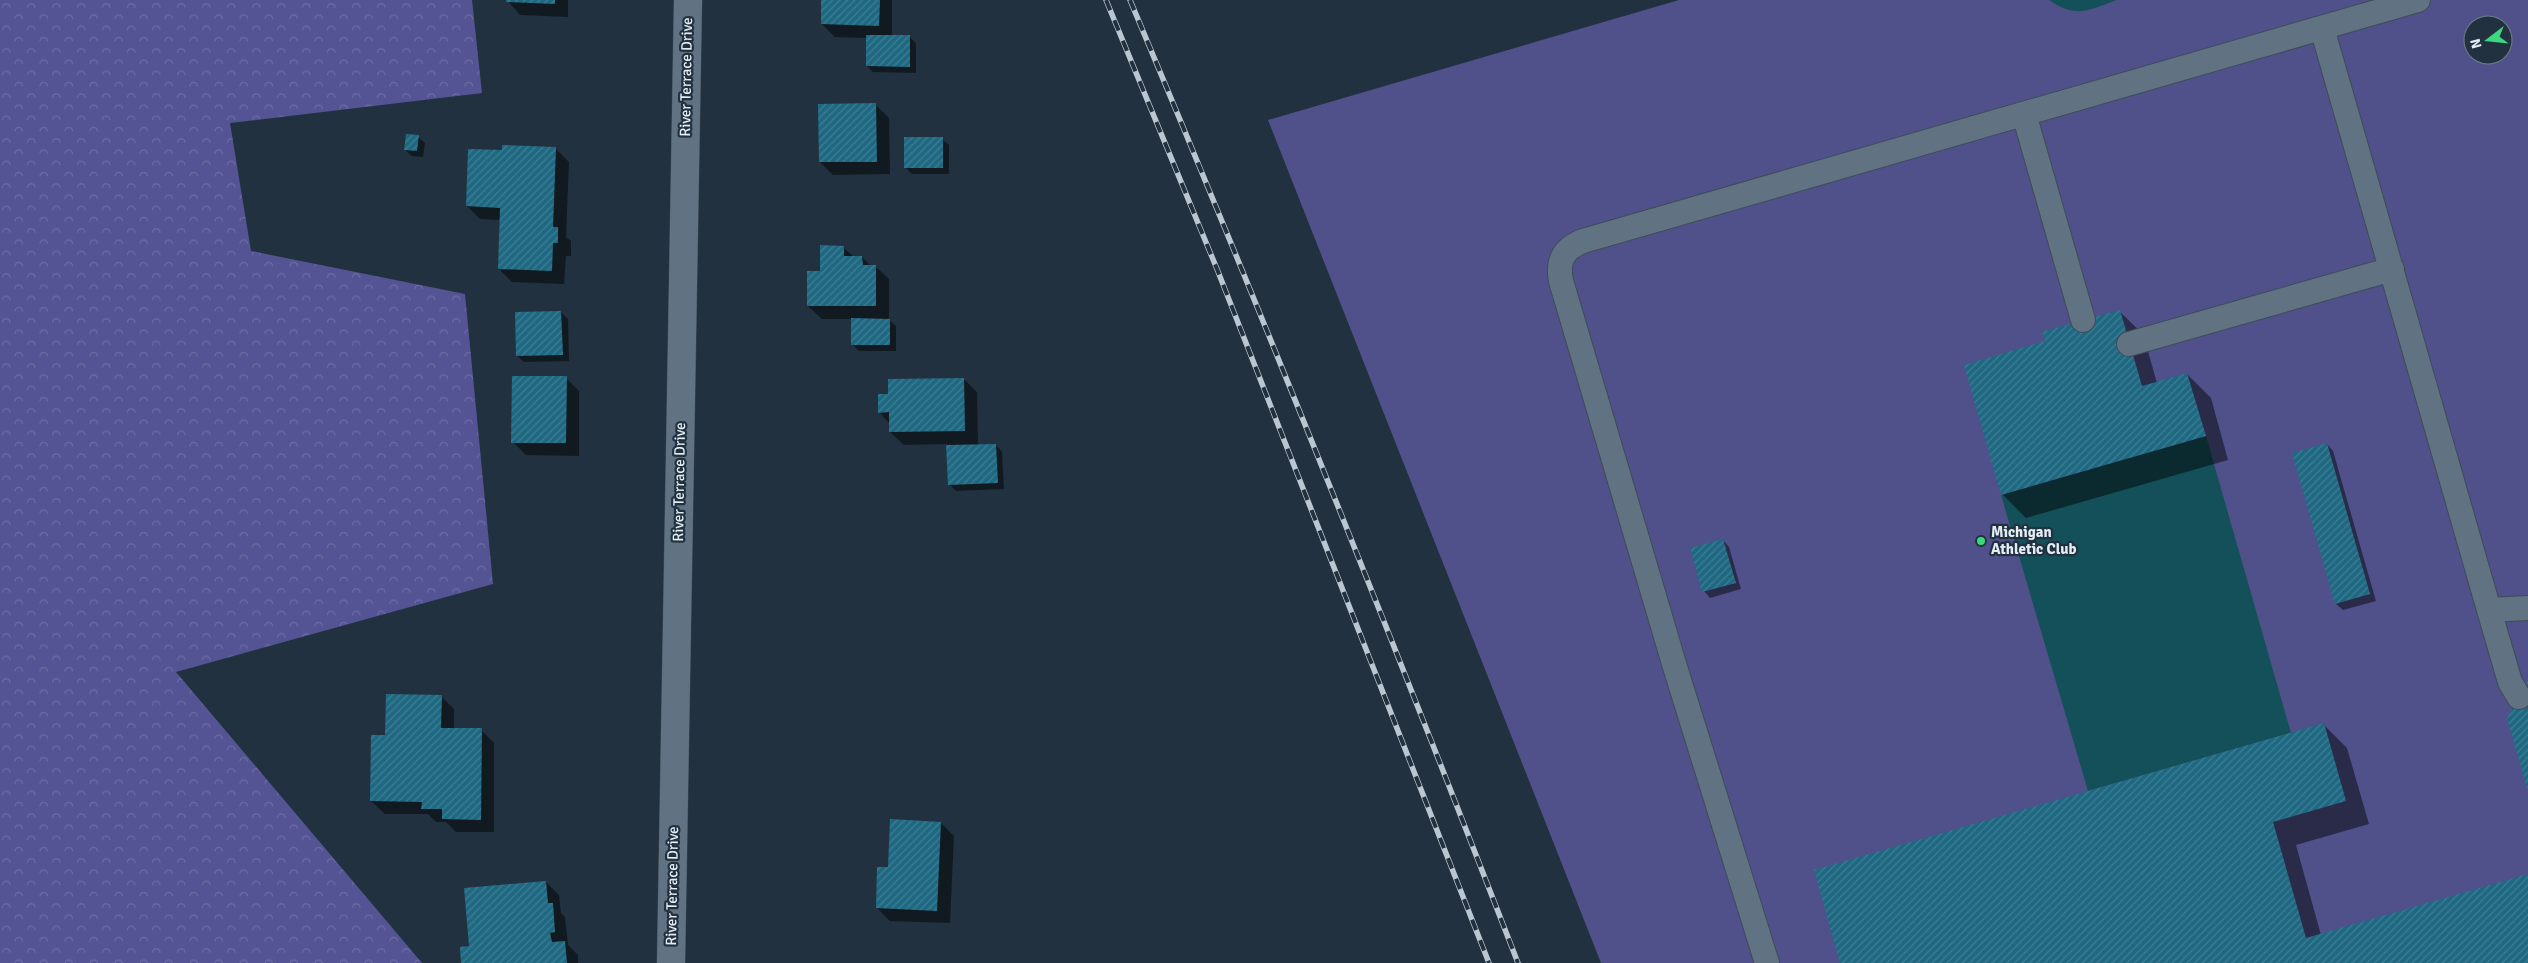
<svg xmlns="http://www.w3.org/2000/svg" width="2528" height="963" viewBox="0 0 2528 963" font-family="Signika,sans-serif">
<defs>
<pattern id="forest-crowns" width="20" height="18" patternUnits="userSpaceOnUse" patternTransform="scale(1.25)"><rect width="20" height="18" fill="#545494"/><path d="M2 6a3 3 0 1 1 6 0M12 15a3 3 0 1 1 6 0" fill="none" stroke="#6c6da4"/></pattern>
<pattern id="building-hatch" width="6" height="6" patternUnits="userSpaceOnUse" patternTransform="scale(1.25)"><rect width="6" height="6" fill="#1f6882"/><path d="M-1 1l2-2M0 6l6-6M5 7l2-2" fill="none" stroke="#3f7e94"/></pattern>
</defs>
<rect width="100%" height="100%" fill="#21313f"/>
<path fill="url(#forest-crowns)" d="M0,0h472l10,93 -252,30 21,128 214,43 28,290 -317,88 246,291h-422z"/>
<path fill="#50518a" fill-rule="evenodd" d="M1679,0h849v963h-927l-333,-843zM2473,25h30v30h-30z"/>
<path fill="#145059" d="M2049,0h68c-28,10 -41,19 -68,0z
M2206,436l85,297 -203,58 -87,-296z"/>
<path fill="#0007" d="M507,0h61v17l-48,-2z
M822,0h70v36l18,1 6,6v30l-43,-1 -6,-6v-28l-32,-1 -13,-13z
M876,105l13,13 1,56 -57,1 -13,-13z
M418,137l7,6 -2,14 -11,-1 -7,-6z
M942,139l7,6v29h-37l-7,-7z
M556,149l13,13 -3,75 5,4v15h-5l-2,28 -52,-2 -13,-13 2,-49 -21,-1 -13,-13 36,-54z
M843,247l11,10h8l9,9h4l14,13v41l7,6v25h-37l-7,-7 1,-25h-31l-14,-13 13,-34z
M2119,311l24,23 14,49 30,-9 24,24 17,62 -202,58 -24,-24 45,-152z
M561,312l7,7 1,42 -45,1 -7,-6z
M566,378l13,13v65l-53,-1 -13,-13z
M964,379l13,13 1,54 18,-1 6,7 2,37 -48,2 -7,-7 -2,-40 -43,1 -14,-13v-8l-11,-12 10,-17z
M2327,444l6,7 43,150 -33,9 -7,-6 -43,-150z
M1723,540l6,7 12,42 -31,9 -6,-7z
M441,696l13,13v20l27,1 13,13v89h-38l-10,-10h-10l-8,-8h-43l-14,-13 15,-64z
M2324,725l23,23 22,76 -73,21 25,90 207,-60v88h-686z
M941,823l13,13 -4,87 -60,-2 -13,-13 12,-40z
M546,882l13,13 2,18 4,4 3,28 10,10v8h-116l8,-15z"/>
<path fill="url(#building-hatch)" d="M506,0h49v4l-49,-2z
M821,0h59l-1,26 -58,-2z
M866,35h44v32l-44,-1z
M876,103l1,59h-58l-1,-58z
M406,134l13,1 -2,16 -13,-1z
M904,137h39v31h-39z
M502,145l54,2 -3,80h5v16h-5l-1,28 -54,-2 2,-61 -34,-2 2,-57 34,1z
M820,245l24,1v10h18l1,9h13v41h-69v-35h13z
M2120,310l22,76 45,-13 19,63 -205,59 -37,-130 81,-24 -3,-9z
M561,311l2,44 -47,1 -1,-44z
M851,318l39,1v26h-39z
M512,376h55l-1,67h-55z
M964,378l1,53 -76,1v-20l-11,1v-19h10v-15z
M2327,443l43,151 -35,10 -43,-151z
M996,444l2,39 -50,2 -2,-40z
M1723,539l13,44 -34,9 -12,-44z
M2528,680v108h-1l-20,-70z
M386,694l56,1 -1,33h41l-1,92 -39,-1v-10h-21l1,-7 -52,-1 1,-66h14z
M2324,723l22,78 -73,21 33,116 222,-64v89h-688l-26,-93z
M890,819l51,3 -4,89 -61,-3 1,-41h11z
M546,881l2,22h5l2,29 -5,1 2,9 13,-1 2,22h-106l-1,-16 9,-1 -5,-58z"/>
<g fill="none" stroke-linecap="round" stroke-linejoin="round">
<defs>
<path id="lane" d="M2322,28l167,582 39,-2
M2024,114l59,206
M2129,344l263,-75
M2489,610l21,72 9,15
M1767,963l-92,-296 -114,-386c-4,-20 2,-32 22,-40l835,-241"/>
<path id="street" d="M671,963l17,-963"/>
</defs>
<use href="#lane" stroke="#3d4c57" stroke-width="26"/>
<use href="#street" stroke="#3d4c57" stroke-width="29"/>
<use href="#lane" stroke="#617383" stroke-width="24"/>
<use href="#street" stroke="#617383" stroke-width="28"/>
<defs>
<path id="rail" d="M1106,0l111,269 272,694
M1130,0c134,319 263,640 388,963"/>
</defs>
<use href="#rail" stroke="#bac6d0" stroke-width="5.5"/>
<use href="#rail" stroke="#21313f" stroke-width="4" stroke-dasharray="11" stroke-linecap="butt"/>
</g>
<circle fill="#3cd77e" stroke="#21313f" stroke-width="2" cx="1981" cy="541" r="5"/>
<g text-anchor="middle" stroke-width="4.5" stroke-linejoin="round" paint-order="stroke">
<g font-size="15" fill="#e3edf6" stroke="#21313f">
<text transform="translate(686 77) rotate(-89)" y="5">River Terrace Drive</text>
<text transform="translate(679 482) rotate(-89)" y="5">River Terrace Drive</text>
<text transform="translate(672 886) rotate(-89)" y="5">River Terrace Drive</text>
</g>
<g font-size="15" font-weight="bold" fill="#e3edf6" stroke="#21313f" text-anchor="start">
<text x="1991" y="537">Michigan<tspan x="1991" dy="17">Athletic Club</tspan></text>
</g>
</g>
<g transform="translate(2488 40) rotate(254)"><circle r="24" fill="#21313f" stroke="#6f7c88"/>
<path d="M0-4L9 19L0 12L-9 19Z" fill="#3cd77e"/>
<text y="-8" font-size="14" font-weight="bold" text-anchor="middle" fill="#e3edf6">N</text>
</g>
</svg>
